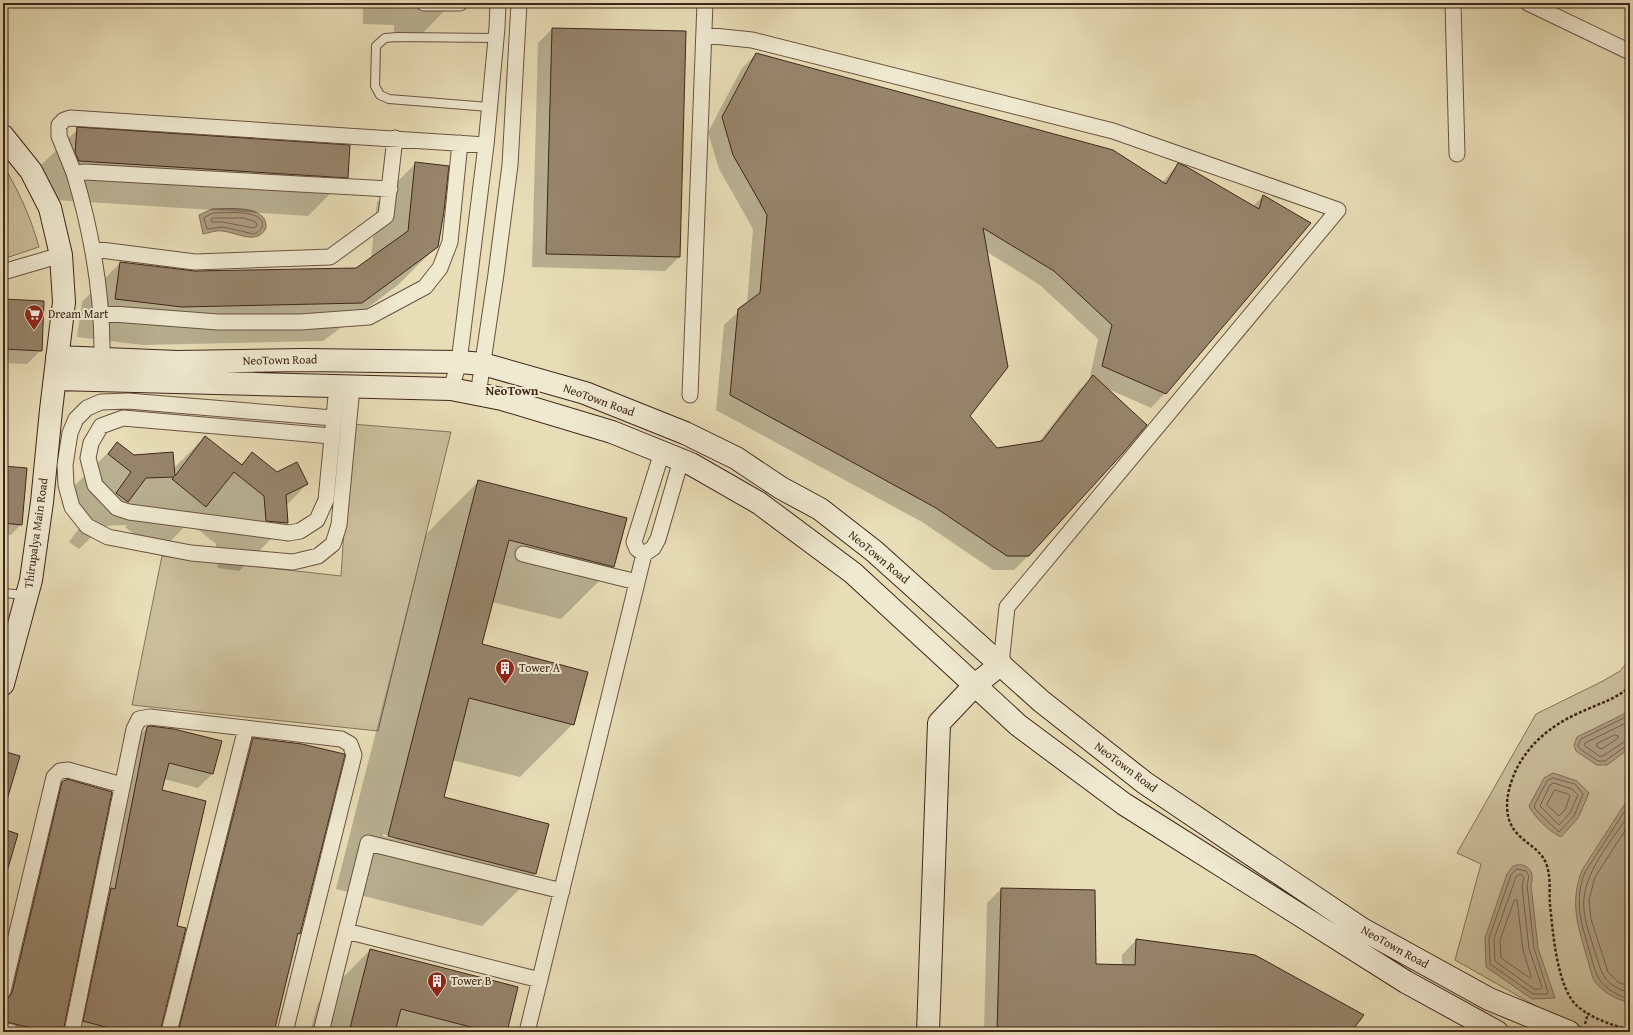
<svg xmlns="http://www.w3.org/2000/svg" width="1633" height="1035" viewBox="0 0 1633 1035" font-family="'Gentium Book Plus',serif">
<rect width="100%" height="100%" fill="#e7ddb6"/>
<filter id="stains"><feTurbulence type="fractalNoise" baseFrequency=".005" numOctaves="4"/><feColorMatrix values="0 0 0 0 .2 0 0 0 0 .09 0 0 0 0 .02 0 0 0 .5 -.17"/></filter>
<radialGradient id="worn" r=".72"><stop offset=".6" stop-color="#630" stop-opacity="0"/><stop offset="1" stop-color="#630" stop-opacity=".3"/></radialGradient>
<path fill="#cabe9b" stroke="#84725a" d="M3,165c16,26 28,53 36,82l-36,12z
M351,424l100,8 -73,299 -246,-26 30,-149 179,20z
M1630,659v373h-34l-41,-15 -100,-57 26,-96 -24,-11 79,-139 67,-33 17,-10z"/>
<path fill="#ae9e81" stroke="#816e57" d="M212,209c16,0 56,-5 54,19 -9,18 -30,4 -44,3 -6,-1 -13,2 -19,3l-4,-19z
M1630,711v37l-23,17h-10l-21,-14 -2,-6 3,-8z
M1553,773l24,8 12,12 -11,25 -17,19c-10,-4 -28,-21 -32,-31l15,-28z
M1630,796v207c-12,-3 -29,-11 -36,-23 -4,-8 -5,-18 -8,-26 -9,-31 -16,-52 -4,-84z
M1516,865c13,-2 19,8 15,20l7,63 17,50 -23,1 -46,-32 -1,-29 22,-64 5,-7z"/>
<path fill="#0003" fill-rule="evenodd" d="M363,3h89l-35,36 -23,-1v-13l-31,-1z
M552,29l127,228 -14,14 -133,-4 6,-224z
M756,54l406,129 16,-19 74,43 11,-11 46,27 -144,170 -14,15 -45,-20 -78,168 -14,14h-21l-71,-48 -206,-112 8,-85 23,-21 6,-75 -34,-60 -11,-37 34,-64zM987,252l53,33 58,54 -9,42 -10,9 -40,52 -42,7 -28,-33z
M78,129l269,48 -39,39 -268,-17 -1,-32z
M416,163l21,83 -39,39 -75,56 -180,4 -66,-8 5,-35 38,-39 75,9 161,-3 15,-10 6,-57z
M3,300l38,50 -14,14 -24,-1z
M205,437l36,28 11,-11 25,19 30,11 -21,22 1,17 -48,48 -21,-3 -2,-24 -27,-22 -31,32 -33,-27 2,-2 -24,1 -24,23 -10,-7 15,-21 -23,-18 8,-12 48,-47 17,12 39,13z
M3,467l18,57 -10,11 -8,-1z
M479,481l134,86 -52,52 -69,-17 -11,43 92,79 -53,53 -68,-17 -10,38 93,76 -53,52 -146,-37 90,-355zM383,834l12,3v2l-12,-3z
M3,603h3l-3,28z
M147,728l73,14 -8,32 -14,14 -34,-9 -3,12 14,135 -15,106h-90l63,-290z
M253,739l91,17 -71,276h-105l71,-279z
M63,782l-1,250h-59v-45l45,-190z
M1001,889l94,76 27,1v-11l14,-15 214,92h-366l3,-129z
M370,950l136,82h-196l8,-29z"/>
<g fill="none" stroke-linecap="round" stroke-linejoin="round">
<path stroke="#76624d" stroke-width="1" d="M213,213c12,0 39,-3 47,6 6,6 0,13 -6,15l-31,-7 -16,2 -3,-11z
M214,218h30l12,4 1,4 -3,2 -32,-6h-10l-1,-2z
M1630,715l-49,24 -3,6 2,4 18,12h7l21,-15 4,-1
M1630,721l-45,22 -1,2 15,11h4l21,-14 6,-2
M1615,735l3,1v2l-16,11 -5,-2v-3z
M1553,778l22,6 8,10 -9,22 -15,16 -23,-22 -2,-4 13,-25z
M1554,783l18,6 6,6 -8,18 -11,12 -19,-19 10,-21z
M1555,790l13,4 2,2 -5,14 -6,6 -12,-11z
M1630,803l-45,69c-12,31 -3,53 6,84 2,7 4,17 8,23 7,10 19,17 31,20
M1630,813c-18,28 -50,62 -46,97 1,14 7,28 11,42 7,23 9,33 35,41
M1630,823l-35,54 -6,23 2,19 17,53 10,10 12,5
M1517,869l9,2 3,5 -2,9 7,63 14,44 -1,2h-14l-43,-30 -1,-26 22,-63z
M1521,874l3,4 -2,8 7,63 13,38 -2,2h-6l-39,-28 -1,-22 22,-62z
M1517,900l6,50 8,26 -1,2 -29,-20 -1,-18 14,-39z"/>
</g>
<path fill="#96856b" stroke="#3e2519" d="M552,28l134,3 -6,226 -134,-3z
M756,53l357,97 53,34 12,-21 9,4 72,42 4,-14 48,28 -145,171 -64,-28 10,-41 -58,-54 -71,-43 25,139 -38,49 27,32 45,-7 51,-66 54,50 -24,28 -94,103h-22l-71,-48 -206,-113 8,-86 22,-16 7,-78 -34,-60 -11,-38z
M77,127l273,18 -2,33 -269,-17 -4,-8z
M415,162l34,4 -5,45 -6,36 -76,56 -180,4 -67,-8 5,-37 75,9 161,-3 52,-37z
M3,299l41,2 -2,50 -39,-2z
M205,436l37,29 10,-13 25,20 20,-10 11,22 -22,11 2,28 -22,-2 -2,-25 -30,-24 -28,35 -34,-28 2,-2 -28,1 -18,24 -12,-9 15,-21 -23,-18 9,-12 17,13 39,-3 2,24z
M3,466l24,2 -5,57 -19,-2z
M478,480l149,38 -13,49 -105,-27 -27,104 106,28 -14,53 -105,-27 -25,99 105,27 -13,50 -148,-38z
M150,726l24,3 48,12 -9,33 -44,-11 -7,27 44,11 -29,125 9,2 -26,104h-36l-41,-11 28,-133 4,1 32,-162z
M253,738l49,6 42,10 1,1 -45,179 -2,-1 -24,99h-96z
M3,751l17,5 -14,47 -3,-1z
M67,779l45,13 -49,240h-15l-45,-11v-21l6,-3 3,-4 50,-211z
M3,829l15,5 -12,41 -3,-1z
M1001,888l94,2 1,74 39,1 1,-26 119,16 109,60 -13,17h-354z
M370,949l148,38 -11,45h-17l-89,-23 -6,23h-46z"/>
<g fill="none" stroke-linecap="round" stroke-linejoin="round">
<defs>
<path id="lane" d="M489,107l-100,-8 -9,-4 -5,-9 1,-40 9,-8 12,-1 99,1
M3,593l23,2"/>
<path id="street" d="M424,3h36
M1453,3l4,151
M1528,3l102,49
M704,35l48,5 361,91 225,79 -331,397 -6,57
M74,173l-15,-37v-11l5,-5 6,-2 416,27
M93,249l102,13 135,-5 56,-41 9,-78
M3,272l58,-17
M100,313l118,9h82l69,-5 56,-30 15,-19 10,-26 10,-99
M102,359c1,-63 -10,-126 -28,-186l11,-1 305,17
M451,389l8,-27 27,-217 11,-117 1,-25
M478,395l18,-121 14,-109 9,-162
M690,395l15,-392
M333,418l-205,-17 -27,1 -14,6 -11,11 -6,14 -5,32 1,20 6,22 15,19 21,11 83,16 102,9 25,-6 15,-12 6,-19 13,-138
M331,436l-208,-18 -22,8 -10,17 -3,15 7,27 22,23 12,4 160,21 11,-2 17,-11 9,-20 11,-114
M662,452l-28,90 3,7 7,5 9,-6 5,-9 23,-79
M523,554l114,28
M346,931l22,-88 194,48
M3,991l51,-214 6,-6 8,-1 54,15
M3,1030l9,2
M72,1032l62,-303 5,-10 11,-2 191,22 9,5 4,11 -69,277
M169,1032l77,-304
M321,1032l25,-101 194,49
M527,1032l117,-478"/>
<path id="secondary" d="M3,136l28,35 19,37 11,47 3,47 -13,108 -9,92 -11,78 -28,104
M57,357l120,5 127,-2 155,2 24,2 102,29 100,40 51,25 45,30 39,21 54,42 167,150 104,82 217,146 127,70 80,33
M55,379l396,10 51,10 110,33 79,32 68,39 94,70 165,152 106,79 282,178 91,50
M928,1032l11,-309 36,-38 26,-21"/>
</defs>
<use href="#lane" stroke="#685340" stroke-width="10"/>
<use href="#street" stroke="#685340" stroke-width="17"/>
<use href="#secondary" stroke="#3e2519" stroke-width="24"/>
<path stroke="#3e2519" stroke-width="2.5" stroke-dasharray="3 2" stroke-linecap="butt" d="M1630,686c-12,12 -27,16 -42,23 -30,12 -56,30 -71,59 -9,18 -16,45 -2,63 10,13 27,18 32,35 4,12 2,27 3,39 3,28 6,68 20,92 10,18 41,28 60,33
M1585,1024l3,-11"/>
<use href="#lane" stroke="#efe9d0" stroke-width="8"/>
<use href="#street" stroke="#efe9d0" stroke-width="15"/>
<use href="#secondary" stroke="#efe9d0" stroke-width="22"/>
</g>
<defs>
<symbol id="supermarket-pin" viewBox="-11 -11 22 30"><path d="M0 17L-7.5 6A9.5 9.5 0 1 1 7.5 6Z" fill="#8f2418" stroke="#efe9d0"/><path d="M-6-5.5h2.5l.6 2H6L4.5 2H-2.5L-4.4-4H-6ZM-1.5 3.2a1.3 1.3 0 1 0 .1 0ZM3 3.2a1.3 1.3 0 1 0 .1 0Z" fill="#fff"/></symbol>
<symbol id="building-pin" viewBox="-11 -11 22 30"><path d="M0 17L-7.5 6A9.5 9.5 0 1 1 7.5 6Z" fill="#8f2418" stroke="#efe9d0"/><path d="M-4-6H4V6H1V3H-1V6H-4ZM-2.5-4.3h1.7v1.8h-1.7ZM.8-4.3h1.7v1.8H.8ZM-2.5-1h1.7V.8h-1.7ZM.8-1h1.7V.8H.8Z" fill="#fff"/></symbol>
</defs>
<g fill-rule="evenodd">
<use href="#supermarket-pin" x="23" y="303" width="22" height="30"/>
<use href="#building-pin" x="494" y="657" width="22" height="30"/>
<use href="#building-pin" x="426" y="970" width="22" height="30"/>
</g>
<g text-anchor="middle" stroke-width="4" stroke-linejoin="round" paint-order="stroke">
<g font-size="12" fill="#3e2519" stroke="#efe9d0" text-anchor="start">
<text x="48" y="318">Dream Mart</text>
<text x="519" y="672">Tower A</text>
<text x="451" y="985">Tower B</text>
</g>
<g font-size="12" fill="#3e2519" stroke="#efe9d0">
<text transform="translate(280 360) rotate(-1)" y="4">NeoTown Road</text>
<text transform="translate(599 400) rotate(20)" y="4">NeoTown Road</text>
<text transform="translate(36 533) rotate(-82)" y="4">Thirupalya Main Road</text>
<text transform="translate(879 557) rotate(40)" y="4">NeoTown Road</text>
<text transform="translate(1126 767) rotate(37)" y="4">NeoTown Road</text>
<text transform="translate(1395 947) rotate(29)" y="4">NeoTown Road</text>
</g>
<g font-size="13" font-weight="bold" fill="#3e2519" stroke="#efe9d0">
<text x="512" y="395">NeoTown</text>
</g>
</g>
<rect width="1633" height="1035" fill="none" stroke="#e7ddb6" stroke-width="16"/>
<rect x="4" y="4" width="1625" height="1027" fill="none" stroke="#3e2519" stroke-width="2"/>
<rect x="8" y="8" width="1617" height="1019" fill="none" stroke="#3e2519"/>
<rect width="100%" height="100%" filter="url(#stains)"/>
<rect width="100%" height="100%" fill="url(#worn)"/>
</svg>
